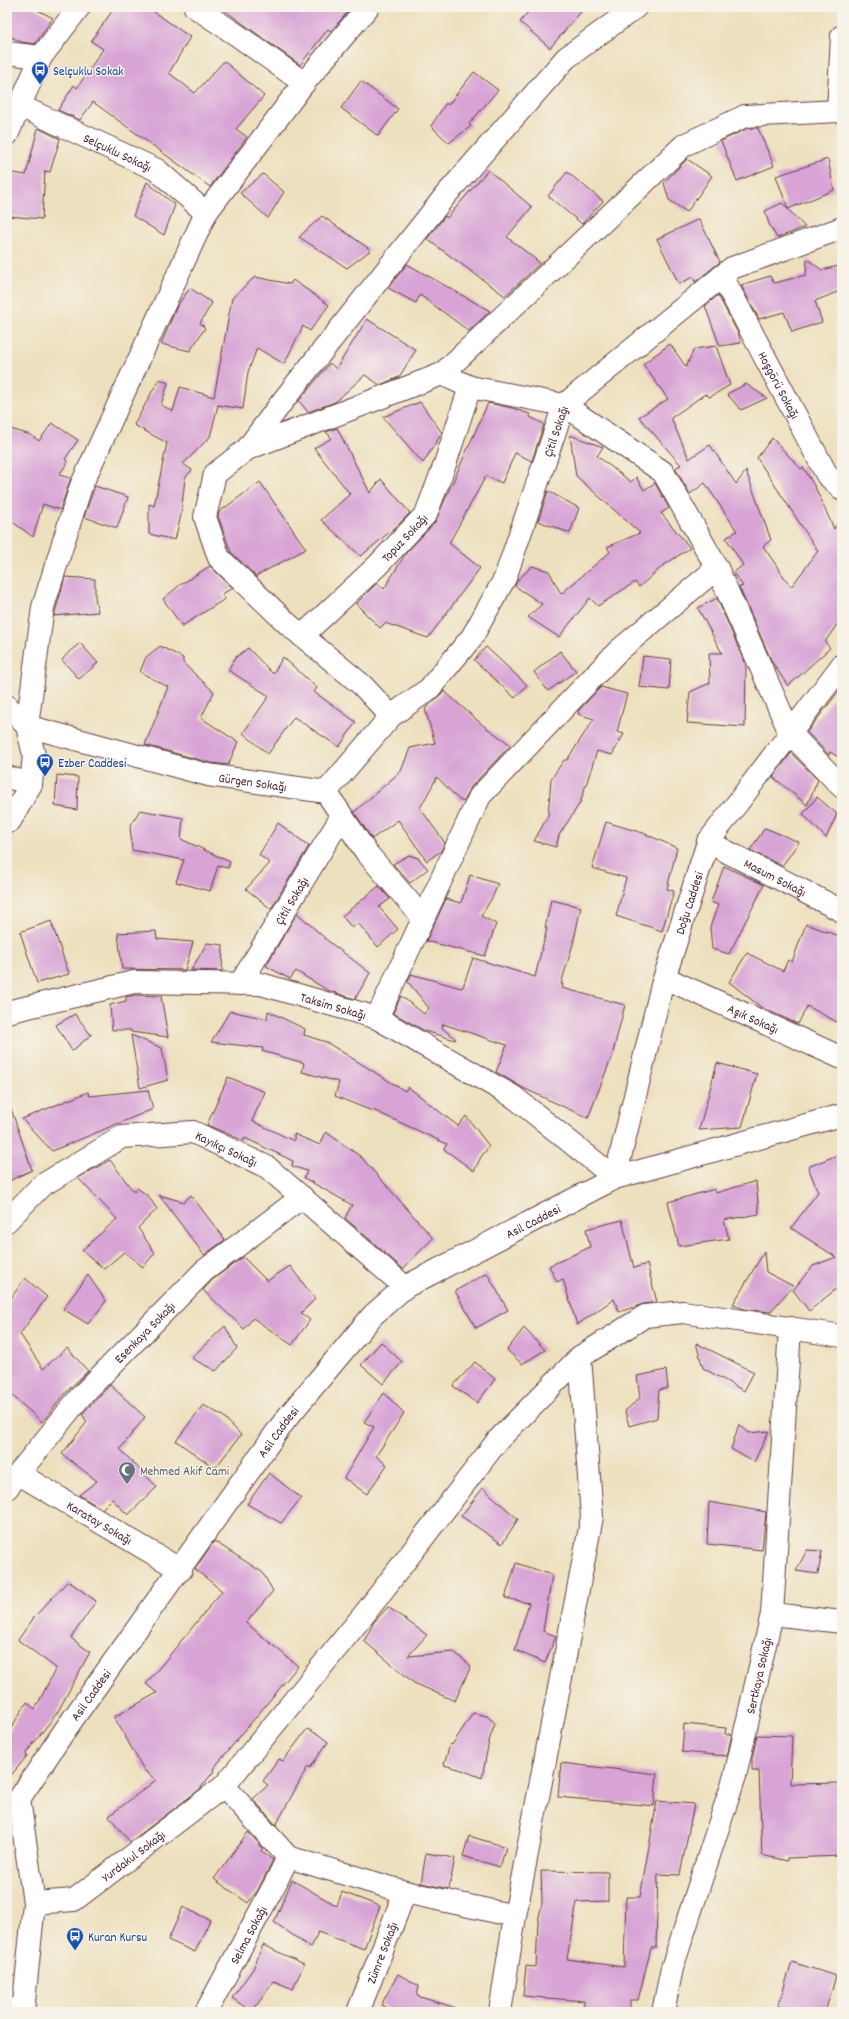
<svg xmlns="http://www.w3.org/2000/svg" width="849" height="2019" viewBox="0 0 849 2019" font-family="Dekko,sans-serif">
<rect width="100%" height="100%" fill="#f7f3e8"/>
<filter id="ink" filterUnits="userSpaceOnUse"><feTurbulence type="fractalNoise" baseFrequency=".025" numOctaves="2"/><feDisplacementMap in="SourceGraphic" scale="8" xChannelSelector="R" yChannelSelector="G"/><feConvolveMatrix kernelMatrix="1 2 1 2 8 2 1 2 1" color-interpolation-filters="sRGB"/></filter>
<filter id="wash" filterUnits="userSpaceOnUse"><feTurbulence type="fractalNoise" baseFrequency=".012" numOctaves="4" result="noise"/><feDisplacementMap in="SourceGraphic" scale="16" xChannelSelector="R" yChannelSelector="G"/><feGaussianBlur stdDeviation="0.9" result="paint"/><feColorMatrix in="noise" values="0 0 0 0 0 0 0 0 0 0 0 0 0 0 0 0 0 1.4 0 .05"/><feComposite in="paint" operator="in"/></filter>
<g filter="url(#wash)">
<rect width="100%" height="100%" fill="#ede0be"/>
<g id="blocks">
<path fill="#d8a4d6" d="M7,7h25l21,11 -18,26 -14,-2 -14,-7z
M115,7h32l43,30 -21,36 26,20 29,-32 40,35 -28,33 11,8 -37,50 -117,-85 -13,18 -22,-10 16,-25 3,3 26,-39 -12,-8z
M220,7h132l-21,24 -3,-2 -28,36z
M532,7h53l-35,41 -30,-26z
M474,72l24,18 -29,34 2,2 -22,17 -18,-17 15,-23 2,2z
M361,81l37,28 -20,27 -37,-28z
M38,128l22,11 -10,33 -5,-1 -3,48 -35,-3v-44l19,3z
M748,128h10l16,38 -37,15 -16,-40z
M687,159l25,17 -25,36 -18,-12 -5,-17z
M828,159l6,31 -46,19 -12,-33z
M488,170l44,37 -25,30 33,26 -35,33 -78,-57 18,-23 2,2z
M567,172l36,29 -21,23 -34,-28z
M263,174l21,18 -16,26 -28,-25z
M147,182l28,23 -11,30 -31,-19z
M782,203l23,24 -28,11 -8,-14 -4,-13z
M322,216l49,34 -24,18 -48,-31z
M699,219l21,43 -25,20 -2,-5 -14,7 -22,-45z
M807,259l15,11 20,-5v25l-27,11 7,21 -30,10 -8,-20 -25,7 -18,-34 29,-9 4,7 32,-8z
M407,264l83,47 -21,20 -49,-36 -4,8 -28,-15z
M255,277l35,7 3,-4 36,25 -19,26 -7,-5 -19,38 -27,-16 -9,24 -5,37 -25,-4 -8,32 -27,27 9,6 -7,8 -4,37 -6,25 -26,-6v-30l5,2 13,-63 -33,-18 25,-46 9,4 -7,22 12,6 7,-24 34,10 18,-99z
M190,288l22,15 -12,20 5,5 -15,23 -29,-7 16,-38z
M718,295l20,38 3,10 -21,3 -15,-40z
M367,319l49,31 -17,27 -19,8 -15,-10 -30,27 -27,10 -9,-11 31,-38 6,6z
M670,344l16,23 8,-18 22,-3 14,39 -20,12 -5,-3 -34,24 18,41 21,-14 26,39 10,-13 25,69 -8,6 28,41 27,-36 -61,-93 15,-20 29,31 2,-2 12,20 19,42 8,-11v99l-17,25 5,6 -42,38 -16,-24 -33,-75 4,-1 -10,-13 10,-8 -17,-27 11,-7 -32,-48 -15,11 -15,-26 6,-3 -42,-48 29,-18 -25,-35z
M746,384l21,14 -26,12 -14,-16z
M420,402l22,31 -19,30 -40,-46z
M488,403l24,5 18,6v3l14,7 -12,37 -17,-8 -13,30 -16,-7 -37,67 31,25 -52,70 -43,-15 -5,5 -24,-24 21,-21 7,6 22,-36 29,-31z
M52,423l26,17 -13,19 3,3 -9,13 12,3 -11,32 -17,-6 -10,33 -26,-19v-90l24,7 8,6z
M337,428l33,65 11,-14 29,34 -12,12 -37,31 -40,-36 29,-26 -36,-46 18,-10 -6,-6z
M570,435l33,12 -6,9 34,26 5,-5 8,13 11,-7 14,25 -8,5 29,35 -26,17 -25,22 -4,-5 -37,24 -8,-8 -31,39 -31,-20 14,-13 -27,-18 2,-5 15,-15 17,5 12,23 49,-42 -3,-5 33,-14 -64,-57z
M260,482l46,67 -50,27 -25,-24 -13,-36 1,-4z
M95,486l33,11 -11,31 -33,-11z
M548,491l31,17 -9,25 -32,-12z
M210,566l23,22 -11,6 3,5 -43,27 -19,-27 17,-14z
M65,577l30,2v18l3,15 -44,4z
M717,598l29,67 -1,62 -58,-4 3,-31 20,-9 -1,-30h13l-24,-45z
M80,643l18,20 -19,16 -17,-19 7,-8z
M160,646l23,12v5l31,29 -13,26 37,24 -10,23 -17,-2 -66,-18 23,-58 -28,-15 6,-15z
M486,647l41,38 -12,13 -41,-38z
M248,648l25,26 10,-17 34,31 -3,4 42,30 -17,25 -45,-30 -26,37 -25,-21 26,-37 -41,-26 7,-12z
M560,651l16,20 -28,20 -14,-19z
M643,656l28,3 -2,31 -30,-3z
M601,687l26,7 -10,38 7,2 -12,21 -15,-4 -17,52 -21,32 -3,12 -22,-6 14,-25 3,-37 13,-19h3l27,-41 -16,-5 1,-4z
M842,687v72l-12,-7 -1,3 -22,-23z
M444,691l40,35 27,19 -40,42 -7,15 -5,-2 -22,-23 -17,31 25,35 -4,8 -14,10 -29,-41 -26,19 -18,-27 47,-41 9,-23 25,-5 -10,-34z
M791,753l27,27 -11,25 -34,-28z
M57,775l21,2 -1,33 -22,-4z
M817,797l20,17 -11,24 -23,-24z
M140,810l43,8 -2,21 49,23 -2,6 -10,-2 -8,25 -34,-9 8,-22 -52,-10 -2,-24z
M606,822l37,11 34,15 -10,41 7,2 -12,40 -46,-15 10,-38 -34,-10z
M278,823l31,23 -38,63 -25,-20 24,-26 -11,-8z
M765,828l34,14 -17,24 -32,-16z
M409,855l9,3 10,11 -18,14 -17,-19z
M724,866l40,19 -35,69 -17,-5 -2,-22 8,-22 -7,-3z
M470,875l28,9 -5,12 -12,20 15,8 -11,32 -59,-15 20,-42 15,4z
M379,886l11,13 -11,8 19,22 -20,18 -20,-24 -6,5 -10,-12z
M551,900l30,7 -8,37 -12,40h2l-1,4 63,17 -13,51 -24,62 -65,-30 -27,-16 11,-27 -64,-21 -1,4 14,11 -1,1 -30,-9 -32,-18 8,-17 23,18 5,-6 -21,-26 3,-8 50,14 2,-1 10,-29 62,19 12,-49h-2z
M297,913l31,28 42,32 -15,26 -28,-9 -31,-19 -6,8 -24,-13z
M51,921l18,53 -32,9 -17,-51z
M806,924l36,13v75l-5,10 -30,-16 -9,18 -36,-16 -33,-26 18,-29 36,18 5,-11 4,2z
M156,931l1,8 36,3 -8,28 -63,-1 -4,-36z
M207,943l16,2 -1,26 -31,-1z
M135,995l26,1 7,41 -37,-5v-2h-19l-2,-25 16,-4v-4z
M230,1011l37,8 1,-8 37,18 -1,6 22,7 79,49 3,-4 50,39 8,-10 23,30 -8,11 -7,14 -30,-22 3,-5 -74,-34 -1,1 -37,-15 4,-14 -37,-10 2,-9 -42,-12 1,-3 -52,-6z
M75,1014l16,21 -19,16 -16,-26z
M131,1035l31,13 6,32 -28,8z
M717,1063l40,11 -15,53 -43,3z
M228,1077l37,15 -13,29 42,20v-7l26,11 6,-13 35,25 72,81 -30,31 -58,-51 7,-13 -48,-27 3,-7 -15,-5 1,-5 -48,-23 -1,3 -37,-16z
M148,1090l5,19 -101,42 -30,-32 66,-27 2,4z
M7,1106h3l22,64 -25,12z
M842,1153v131l-33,27 -16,-21 20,-24 23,-9 -45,-29 27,-36 -10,-25z
M110,1160l24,32 3,-4 11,8 9,13 -19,19 17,25 -12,14 -19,-15 -20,17 -22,-19 35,-31 -39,-41z
M756,1181l3,33 -35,6 5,19 -50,7 -11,-44 47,-13 1,4z
M159,1195l25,7 7,-7 34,45 -21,15z
M622,1220l12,48 13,-4 10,38 -14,2 -24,8 -5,-13 -37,26 -14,-46 -6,3 -8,-16 41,-19 -4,-18z
M764,1252l2,20 27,14 -23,26 -26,-3 -11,-5z
M243,1257l24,24 23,-15 25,33 -14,14 9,7 -18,25 -39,-27 -9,11 -41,-39 9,-10z
M487,1273l21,37 -32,18 -21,-37z
M88,1275l18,26 -18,23 -25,-15z
M25,1278l22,19 -27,37 23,35 24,-21 21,23 -19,18 -27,33 -35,-31v-87z
M225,1326l12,22 -21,23 -25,-13z
M524,1328l21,22 -23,14 -15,-14z
M381,1342l21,20 -19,22 -22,-19z
M696,1343l58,29 -10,19 -41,-23z
M475,1362l20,17 -18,24 -24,-17z
M666,1370l2,18 -9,2 -2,28 -28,8 -4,-15 15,-13 -3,-22z
M110,1385l35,32 -25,32 37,38 -29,28 -16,-16 -10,10 -23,-14 18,-14 -35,-27 25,-32 -5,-8z
M384,1393l20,20 -28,43 11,9 -20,29 -23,-16 30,-51 -10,-5z
M203,1405l20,11 18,19 -26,33 -39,-27z
M739,1424l10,9 20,-2 -15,31 -23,-13z
M269,1473l32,25 -20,25 -34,-19z
M483,1488l35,31 -16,25 -41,-28z
M709,1502l57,10 -4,38 -55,-6z
M214,1541l48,31 11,19 -27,32 52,43 -85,103 1,2 -15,19 -69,52 -21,-26 47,-36 -12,-10 -30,-53 43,-24 -11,-9 76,-93 -27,-22z
M807,1550l15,1 -4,23 -22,-3z
M516,1563l36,12 -9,56 13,5 -11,27 -30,-13 14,-47 -24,-5z
M68,1581l28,20 -25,37 19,14 -33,61 -31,40 1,3 -20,24v-45l20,-33 8,7 21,-41 -38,-28 17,-24z
M388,1607l39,28 -19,21 46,-4 17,14 -16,35 -41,-18 -50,-42 10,-19z
M473,1713l14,3 8,7 -6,18 -7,37 -20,-8 -18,-5 6,-21 2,1z
M684,1724l42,4 -1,6h7l-5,22 -45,-4z
M307,1729l12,6 9,7 -18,26 -2,-2 -32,59 -23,-26 15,-14 -5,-4 16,-22 4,2z
M757,1735l35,1 -2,48 52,-1v73l-55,2v3l-25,-6 -3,-84h-7v-13z
M561,1763l96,11 -3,32 -96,-9z
M657,1801l37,3 -14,71 -22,-1 -2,74h-5l-13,52h-8v12h-47l1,-11 -61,-5 3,-30 10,1 2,-45 4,-20 -1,-31 67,1v29l-31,1 -10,57 57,8 2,-70h14z
M248,1832l15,16 -2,3 12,9 -15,30 -10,13 -34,-24z
M469,1836l37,11 -6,20 -37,-11z
M426,1853l29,5 -6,31 -28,-6z
M292,1880l45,26 5,-14 38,14 -16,43 -46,-17 -7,16 -37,-26z
M183,1907l27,13 -15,32 -27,-12z
M263,1945l41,19 -11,25 -19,-8 -22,31 -20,-14 21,-29z
M792,1962l44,14 -11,36h-29l-18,-5z
M398,1974l21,12 -2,10 39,12 -1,4h-61l-13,-7z"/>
</g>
</g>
<g filter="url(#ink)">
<use href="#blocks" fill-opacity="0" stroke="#623c41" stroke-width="1"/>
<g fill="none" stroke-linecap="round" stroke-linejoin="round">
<defs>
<g id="minor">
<path d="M195,7l42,28 67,48"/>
<path id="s1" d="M368,7l-64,76 -98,130 -125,273 -38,121 -16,119 181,49 118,17 40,60 57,66"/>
<path d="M7,53l34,4"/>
<path id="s2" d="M20,106l137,64 49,43"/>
<path d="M838,111l4,-75"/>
<path id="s3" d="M722,276l105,199 15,14"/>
<path d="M442,374l242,-229 61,-29 93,-5 4,1"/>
<path d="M247,449l195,-75 28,13 94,18 99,67 54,96 73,165 52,54"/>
<path id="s4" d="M302,636l75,-70 49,-52 19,-50 25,-77"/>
<path id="s5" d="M391,716l38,-27 43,-52 33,-59 59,-173 168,-137 110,-40"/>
<path d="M7,777l24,7"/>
<path d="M326,792l65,-76 -29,-31 -73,-60 -70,-67 -14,-41 10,-43 32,-25 35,-47 163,-206 121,-138 70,-51"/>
<path id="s6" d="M708,842l134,69"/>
<path id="s7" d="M665,978l177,80"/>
<path id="s8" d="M240,984l102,-168"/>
<path id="s9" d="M7,1012l127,-30 127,2 116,34 137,79 101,81 47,-193 46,-143 134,-177"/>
<path d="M377,1018l103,-222 137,-144 100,-84"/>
<path id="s10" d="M7,1221l34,-35 81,-49 71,-5 74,35 138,120"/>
<path id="s11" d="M19,1474l162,96"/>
<path id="s12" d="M7,1488l73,-91 124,-126 98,-74"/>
<path d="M772,1614l70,8"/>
<path id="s13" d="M34,1903l40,-3 150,-114"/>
<path d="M515,1916l-110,-24 -117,-35 -64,-71 142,-174 132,-172 82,-83 65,-41 38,-4 159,24"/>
<path d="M7,2009h16"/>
<path id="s14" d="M206,2012l70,-130 12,-25"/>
<path id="s15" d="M358,2012l47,-120"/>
<path d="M500,2012l15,-96 77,-399 -12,-160"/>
<path id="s16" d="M663,2012l9,-44 63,-192 37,-162 18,-286"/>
</g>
<g id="tertiary">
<path d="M7,135l34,-78 38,-50"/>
<path d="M7,706l20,20 7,29 -3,29 -21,37 -3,1"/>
<path id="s17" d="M23,2012l11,-109 -15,-104 46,-69 221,-311 87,-104 32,-28 210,-109 227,-63"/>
</g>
</defs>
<use href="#minor" stroke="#623c41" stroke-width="24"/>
<use href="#tertiary" stroke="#623c41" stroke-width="24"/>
<use href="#minor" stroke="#fff" stroke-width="22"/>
<use href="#tertiary" stroke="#fff" stroke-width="22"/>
</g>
</g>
<defs>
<symbol id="bus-pin" viewBox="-11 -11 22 30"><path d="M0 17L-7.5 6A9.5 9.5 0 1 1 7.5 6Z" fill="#1a4fb4" stroke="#f7f3e8"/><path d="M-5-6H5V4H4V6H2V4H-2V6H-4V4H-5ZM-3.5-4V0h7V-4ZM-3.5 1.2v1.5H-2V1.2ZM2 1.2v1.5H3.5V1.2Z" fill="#fff"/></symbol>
<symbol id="mosque-pin" viewBox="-11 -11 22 30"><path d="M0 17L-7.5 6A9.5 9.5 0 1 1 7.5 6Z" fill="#6b7280" stroke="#f7f3e8"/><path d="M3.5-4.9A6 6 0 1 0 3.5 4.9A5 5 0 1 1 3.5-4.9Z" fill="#fff"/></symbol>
</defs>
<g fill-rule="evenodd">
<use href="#bus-pin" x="30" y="60" width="20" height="27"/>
<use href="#bus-pin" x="35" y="752" width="20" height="27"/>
<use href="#mosque-pin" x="117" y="1460" width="20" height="27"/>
<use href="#bus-pin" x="65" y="1926" width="20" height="27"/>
</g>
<g text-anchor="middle" stroke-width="3" stroke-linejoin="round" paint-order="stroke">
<g font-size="13" fill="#164399" stroke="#f7f3e8" text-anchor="start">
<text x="53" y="75">Selçuklu Sokak</text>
<text x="58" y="767">Ezber Caddesi</text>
<text x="88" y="1941">Kuran Kursu</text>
</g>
<g font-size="13" fill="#4a1f2b" stroke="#f7f3e8">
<text dy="5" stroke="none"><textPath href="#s2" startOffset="108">Selçuklu Sokağı</textPath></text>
<text dy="5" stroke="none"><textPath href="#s3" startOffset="123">Hoşgörü Sokağı</textPath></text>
<text dy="5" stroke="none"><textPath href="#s5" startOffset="337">Çitil Sokağı</textPath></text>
<text dy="5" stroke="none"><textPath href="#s4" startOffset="142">Topuz Sokağı</textPath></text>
<text dy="5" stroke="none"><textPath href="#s1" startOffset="1042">Gürgen Sokağı</textPath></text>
<text dy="5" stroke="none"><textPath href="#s6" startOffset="76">Masum Sokağı</textPath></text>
<text dy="5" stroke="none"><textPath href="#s8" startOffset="98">Çitil Sokağı</textPath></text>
<text dy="5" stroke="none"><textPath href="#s9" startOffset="951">Doğu Caddesi</textPath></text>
<text dy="5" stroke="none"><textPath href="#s9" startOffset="333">Taksim Sokağı</textPath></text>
<text dy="5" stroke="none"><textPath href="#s7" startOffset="97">Aşık Sokağı</textPath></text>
<text dy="5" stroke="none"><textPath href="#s10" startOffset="252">Kayıkçı Sokağı</textPath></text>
<text dy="5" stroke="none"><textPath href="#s17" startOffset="1001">Asil Caddesi</textPath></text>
<text dy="5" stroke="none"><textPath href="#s12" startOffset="208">Esenkaya Sokağı</textPath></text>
<text dy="5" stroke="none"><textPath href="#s17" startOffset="664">Asil Caddesi</textPath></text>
<text dy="5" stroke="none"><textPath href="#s11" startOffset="94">Karatay Sokağı</textPath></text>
<text dy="5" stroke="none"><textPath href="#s16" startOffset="350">Sertkaya Sokağı</textPath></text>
<text dy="5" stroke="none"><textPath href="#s17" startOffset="341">Asil Caddesi</textPath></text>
<text dy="5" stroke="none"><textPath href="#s13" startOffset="114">Yurdakul Sokağı</textPath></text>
<text dy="5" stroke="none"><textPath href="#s14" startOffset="88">Selma Sokağı</textPath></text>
<text dy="5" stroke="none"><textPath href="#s15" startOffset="64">Zümre Sokağı</textPath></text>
</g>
<g font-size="13" fill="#5b616d" stroke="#f7f3e8" text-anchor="start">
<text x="140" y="1475">Mehmed Akif Cami</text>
</g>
</g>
<rect width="849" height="2019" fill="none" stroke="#f7f3e8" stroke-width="24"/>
</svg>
